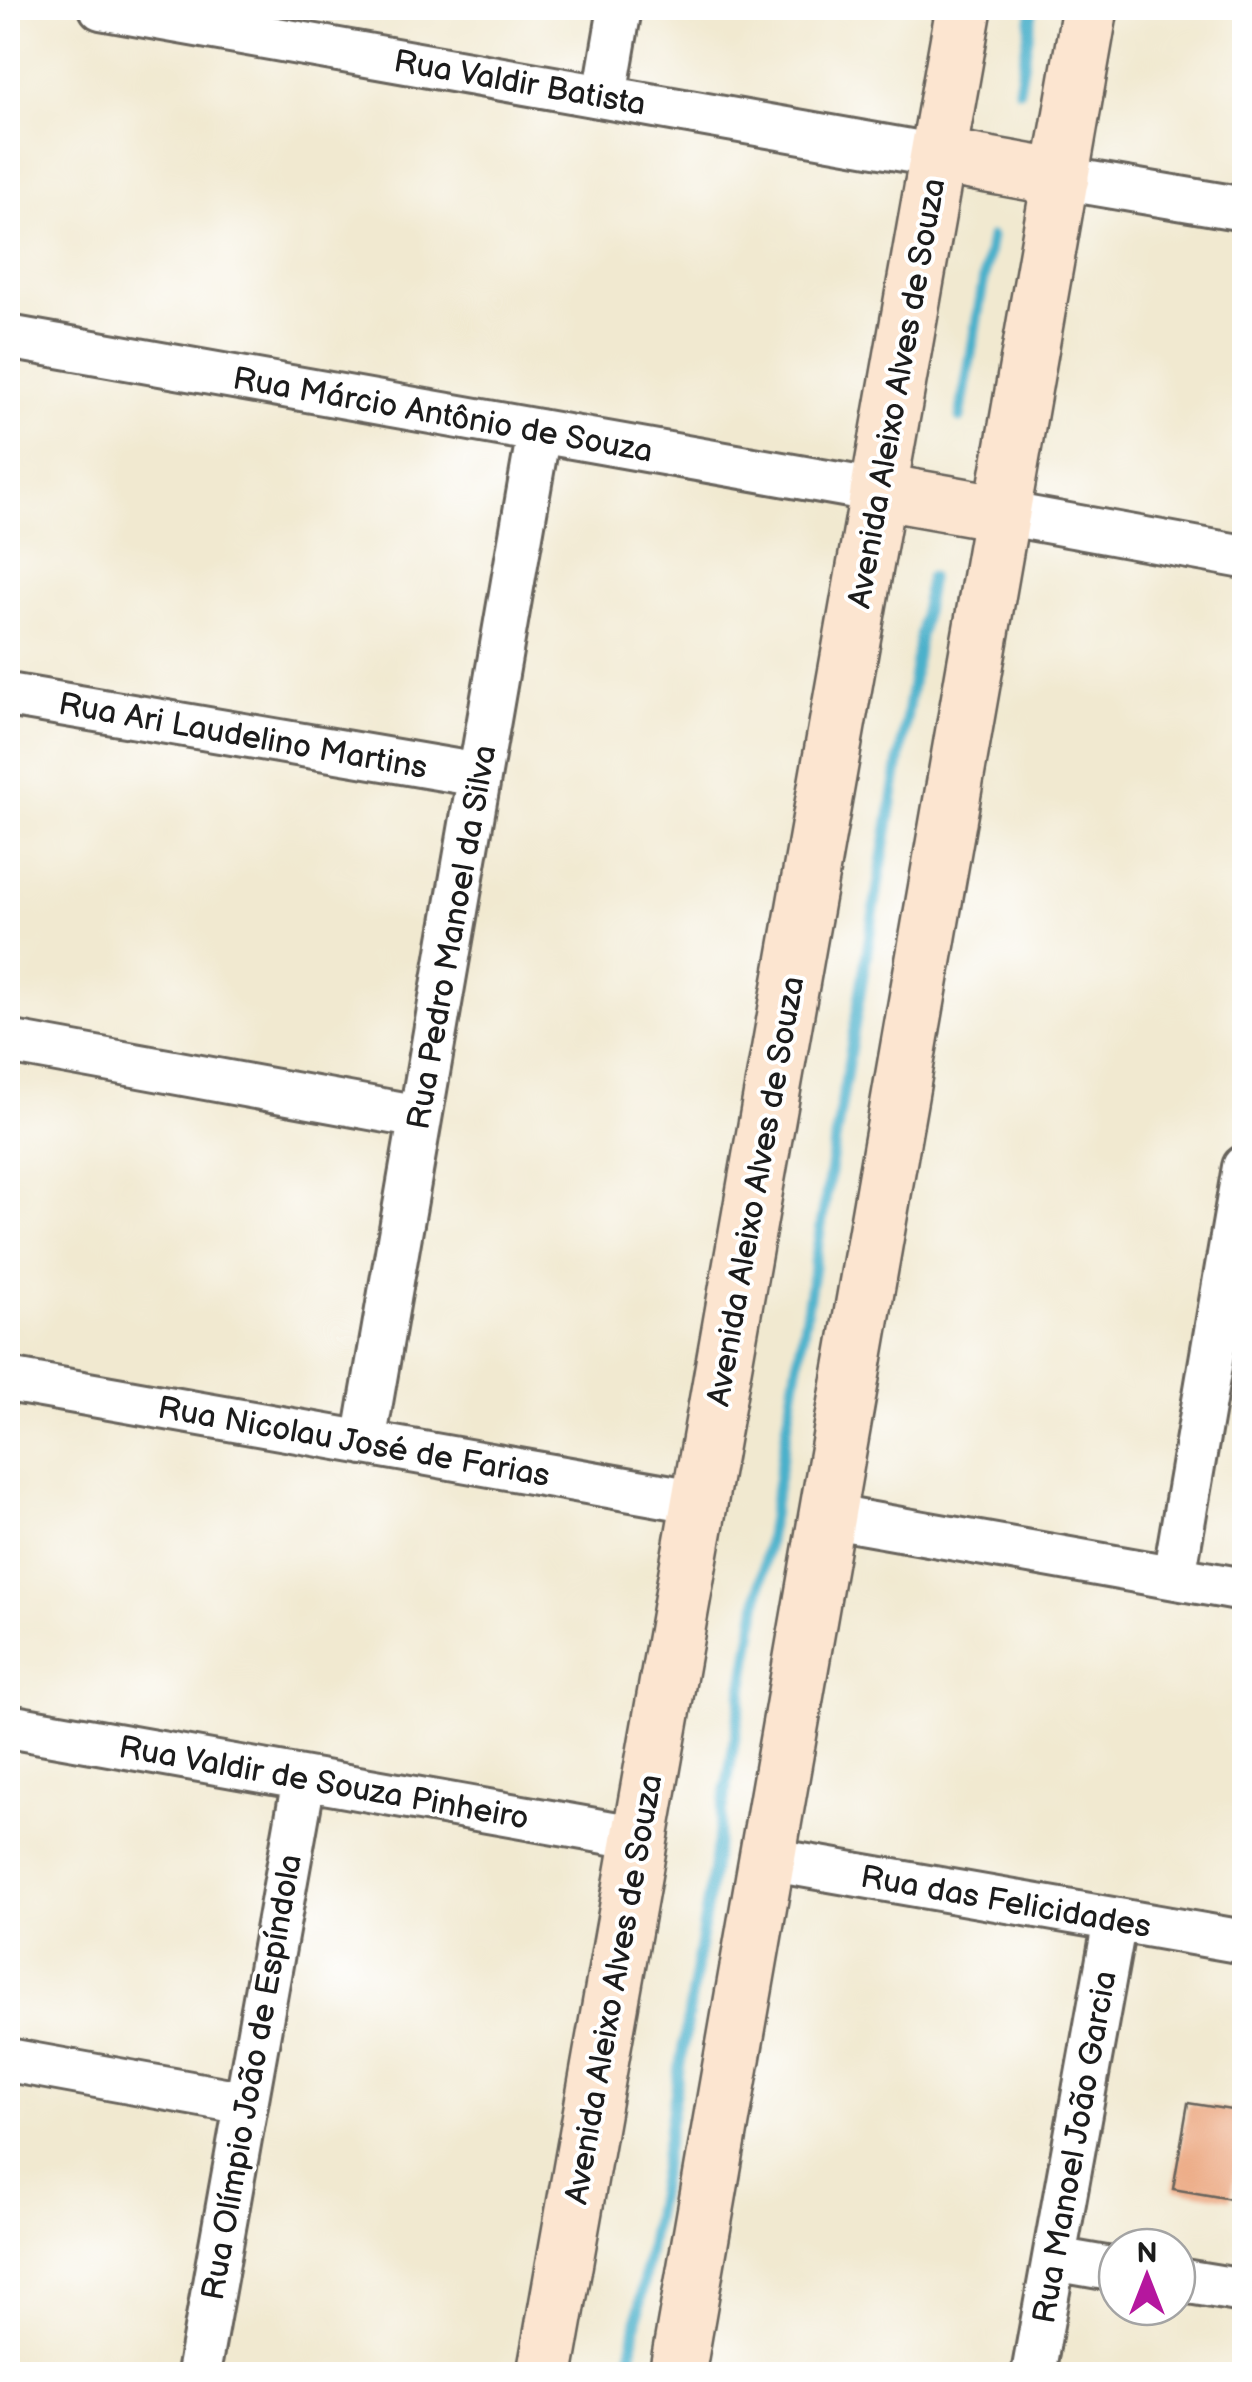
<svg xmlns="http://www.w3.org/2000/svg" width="1252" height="2382" viewBox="0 0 1252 2382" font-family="'Balsamiq Sans',sans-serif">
<rect width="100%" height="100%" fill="#fff"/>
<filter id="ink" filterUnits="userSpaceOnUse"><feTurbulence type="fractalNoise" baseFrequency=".01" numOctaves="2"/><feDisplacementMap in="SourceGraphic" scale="20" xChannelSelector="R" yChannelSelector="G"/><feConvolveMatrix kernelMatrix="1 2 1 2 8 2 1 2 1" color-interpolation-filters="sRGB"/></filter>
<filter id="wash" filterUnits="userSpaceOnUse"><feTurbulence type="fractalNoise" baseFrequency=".0048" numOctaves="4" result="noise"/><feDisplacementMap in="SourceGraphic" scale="40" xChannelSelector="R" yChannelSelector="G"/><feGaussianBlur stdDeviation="2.25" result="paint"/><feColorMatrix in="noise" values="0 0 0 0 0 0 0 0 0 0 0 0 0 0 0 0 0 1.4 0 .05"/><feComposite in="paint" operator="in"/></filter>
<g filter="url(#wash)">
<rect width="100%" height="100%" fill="#f1e9d0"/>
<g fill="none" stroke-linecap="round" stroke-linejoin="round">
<path stroke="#4cb1cb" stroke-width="11" d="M1019,89l14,-81
M960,418l31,-181
M628,2374l302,-1797"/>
</g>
<g id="blocks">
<path fill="#eba67e" d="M1188,2103l56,9 -13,87 -58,-10z
M1242,2172h2v29l-6,-1z"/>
</g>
</g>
<g filter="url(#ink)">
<use href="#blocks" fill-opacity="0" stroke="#67645b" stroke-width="2.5"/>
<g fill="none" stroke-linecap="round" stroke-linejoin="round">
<defs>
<path id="street" d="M101,8l837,148
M605,96l15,-88
M1061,178l183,31
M8,337l870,154
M1002,513l242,44
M8,695l471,80
M8,1042l412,75
M8,1380l692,122
M364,1443l175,-1012
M827,1516l417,74
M1174,1577l70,-410
M8,1726l632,112
M767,1859l477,83
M8,2060l238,43
M1054,2259l63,11
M1177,2280l67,11
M198,2374l106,-595
M1033,2374l82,-454"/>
<path id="secondary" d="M938,156l123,22
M878,491l124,22
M545,2374l419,-2366
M677,2374l413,-2366"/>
</defs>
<use href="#street" stroke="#67645b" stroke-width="48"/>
<use href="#secondary" stroke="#67645b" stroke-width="60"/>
<use href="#street" stroke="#fff" stroke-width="42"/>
<use href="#secondary" stroke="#fce5d0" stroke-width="55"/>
</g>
</g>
<g text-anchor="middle" stroke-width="8" stroke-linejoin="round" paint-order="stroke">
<g font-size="32" fill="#1c1c1c" stroke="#fff">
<text transform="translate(520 82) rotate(10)" y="11">Rua Valdir Batista</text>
<text transform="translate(896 393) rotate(-80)" y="11">Avenida Aleixo Alves de Souza</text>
<text transform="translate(443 414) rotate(10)" y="11">Rua Márcio Antônio de Souza</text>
<text transform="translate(243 735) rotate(10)" y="11">Rua Ari Laudelino Martins</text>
<text transform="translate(451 937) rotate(-80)" y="11">Rua Pedro Manoel da Silva</text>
<text transform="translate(755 1191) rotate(-80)" y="11">Avenida Aleixo Alves de Souza</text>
<text transform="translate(354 1441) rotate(10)" y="11">Rua Nicolau José de Farias</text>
<text transform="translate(324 1782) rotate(10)" y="11">Rua Valdir de Souza Pinheiro</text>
<text transform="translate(1006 1901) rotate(10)" y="11">Rua das Felicidades</text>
<text transform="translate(613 1989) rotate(-80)" y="11">Avenida Aleixo Alves de Souza</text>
<text transform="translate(251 2077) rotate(-80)" y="11">Rua Olímpio João de Espíndola</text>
<text transform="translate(1074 2147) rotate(-80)" y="11">Rua Manoel João Garcia</text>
</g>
</g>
<rect width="1252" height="2382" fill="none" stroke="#fff" stroke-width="40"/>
<g transform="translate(1147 2277)"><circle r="48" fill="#ffffff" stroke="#a4a4a4" stroke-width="2.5"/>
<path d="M0-8L18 38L0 25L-18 38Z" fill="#b5179e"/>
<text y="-15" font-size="28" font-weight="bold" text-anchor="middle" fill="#1c1c1c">N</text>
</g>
</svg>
